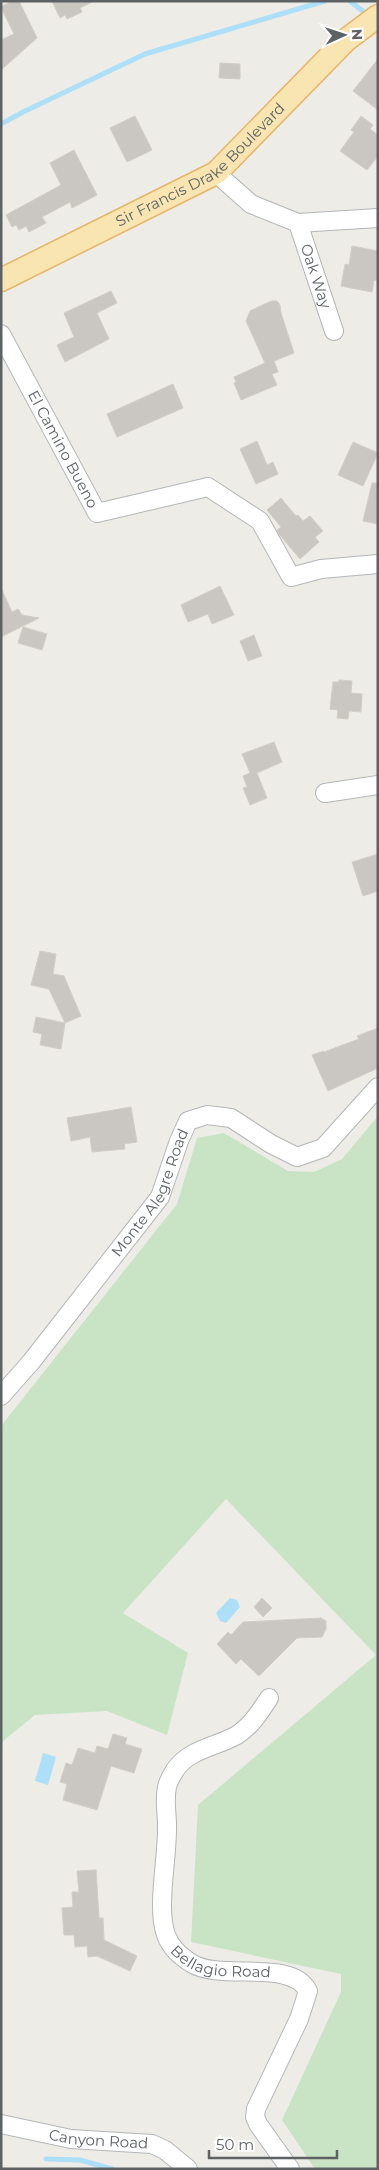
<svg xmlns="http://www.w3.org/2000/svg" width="379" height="2170" viewBox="0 0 379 2170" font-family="Montserrat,sans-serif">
<rect width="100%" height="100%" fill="#eeece6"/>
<path fill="#c8e4c5" d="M378,1116v1053h-63l-33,-49 59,-128v-18l-150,-32 7,-137 178,-150 -150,-156 -103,114 65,40 -21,82 -60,-24 -72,4 -32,26 -2,12v-327l176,-222 20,-66 27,-5 64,38 26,1 28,-13z"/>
<path fill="#addff8" d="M230,1598l7,2 3,7 -14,16 -6,-2 -4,-8z
M43,1753l13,4 -8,28 -13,-4z"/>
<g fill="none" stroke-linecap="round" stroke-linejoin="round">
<path stroke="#addff8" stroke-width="5" d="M350,1l19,15
M1,124l22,-12 122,-58 180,-53
M46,2159l34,1 32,9"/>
</g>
<path fill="#cac7c2" stroke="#d3cdc5" d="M12,1h7l18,37 -36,32v-30l13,-6 -13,-27z
M52,1h42l-14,7 2,4 -15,7 -2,-4 -5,3z
M378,59v51l-25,-19z
M220,63l20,1v15l-21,-1z
M135,116l17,34 -25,12 -17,-34z
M361,116l12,9 -3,4 8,6v21l-11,14 -27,-19 14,-19 -3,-2z
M74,150l23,45 -25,13 -2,-6 -28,15 4,6 -17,9 -3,-6 -7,4 -3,-5 -4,2 -6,-12 55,-30 -11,-22z
M352,246l26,5v30l-4,-1 -2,12 -31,-6 4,-22 4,1z
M111,291l6,12 -20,10 12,26 -44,23 -8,-17 17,-8 -10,-24z
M271,301h6l3,4 1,8 13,40 -20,8 4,11 -6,2 5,11 -36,15 -7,-17 2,-1 -2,-5 31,-14 -19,-42 4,-10z
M173,384l10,24 -66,29 -10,-23z
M257,441l10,24 6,-3 5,12 -22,10 -16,-35z
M353,442l25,11 -15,33 -25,-11z
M372,483h6v41l-15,-3z
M281,498l15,18 2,-1 5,6 7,-5 13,15 -8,6 4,5 -19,17 -21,-25 -2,-4 4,-3 -14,-17z
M220,586l14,29 -22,9 -4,-10 -20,8 -7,-17z
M1,588l11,24 6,-3 4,6 17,3 -38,19z
M23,627l24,7 -5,16 -24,-7z
M254,635l8,21 -14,5 -8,-20z
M339,680l13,1 -1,12 11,1 -1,18 -12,-1 -1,8 -11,-1 1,-8 -8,-1 3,-27h6z
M274,742l8,20 -25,11 10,25 -17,7 -7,-17 4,-1 -4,-11 7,-3 -8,-19z
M378,854v37l-15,5 -11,-34z
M40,951l16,3 -3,20 11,2 17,40 -16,7 -4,26 -21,-4 2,-11 -9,-2 3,-15 29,6 -16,-34 -18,-4z
M378,1028v40l-50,23 -16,-36 12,-4v1l35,-13 -2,-3z
M131,1107l6,35 -13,2 1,5 -33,3 -2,-15 -19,4 -4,-23z
M262,1598l10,10 -9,9 -9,-10z
M321,1618l5,3v8l-4,8 -25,1 -38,38 -18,-17 -5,5 -19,-20 11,-12 3,3 12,-13z
M113,1734l14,4 -2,6 17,5 -8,24 -23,-7 -14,44 -34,-10 4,-16 -7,-2 6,-19 6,2 6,-17 17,5 2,-7 11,3z
M96,1870l3,48h4l1,22 33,16 -7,15 -33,-15 -9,1 -1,-11 -12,1 -1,-12h-10l-2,-27 11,-1 -1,-15h7l-2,-21z"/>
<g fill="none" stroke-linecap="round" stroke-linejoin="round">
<defs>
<g id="minor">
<path d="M216,173l35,31 47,19 80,-5"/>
<path id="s1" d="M298,223l36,108"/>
<path id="s2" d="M1,334l96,179 111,-26 52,34 31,56 30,-8 57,-5"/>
<path d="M325,793l53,-8"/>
<path id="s3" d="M1,1396l30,-34 129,-165 19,-56 9,-20 19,-6 24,3 40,26 26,13 26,-9 55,-61"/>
<path id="s4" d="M269,1698c-9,14 -18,28 -32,37 -21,12 -48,14 -62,35 -3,5 -7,12 -8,17 -3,14 0,25 0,38 1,32 -11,82 -1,110 5,13 13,20 25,28 30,19 100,-5 117,28l-9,28 -43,90 -1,8 3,7 32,45"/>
<path id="s5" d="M1,2124l70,15 81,5 13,6 23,19"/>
</g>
<g id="major">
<path id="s6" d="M1,280l215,-107 130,-133 32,-24"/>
</g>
</defs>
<use href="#minor" stroke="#b3b6b9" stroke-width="20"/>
<use href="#major" stroke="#e5b568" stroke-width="25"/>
<use href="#minor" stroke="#fff" stroke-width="18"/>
<use href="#major" stroke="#f8e5b1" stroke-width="22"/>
</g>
<g text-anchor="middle" stroke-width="5" stroke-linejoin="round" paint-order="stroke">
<g font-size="15" fill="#5d6265" stroke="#fff">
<text dy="5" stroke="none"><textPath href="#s6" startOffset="232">Sir Francis Drake Boulevard</textPath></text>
<text dy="5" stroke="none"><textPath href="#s1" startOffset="56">Oak Way</textPath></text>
<text dy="5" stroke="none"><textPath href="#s2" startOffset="131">El Camino Bueno</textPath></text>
<text dy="5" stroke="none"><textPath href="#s3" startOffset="254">Monte Alegre Road</textPath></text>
<text dy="5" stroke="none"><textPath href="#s4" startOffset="356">Bellagio Road</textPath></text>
<text dy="5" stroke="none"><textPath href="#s5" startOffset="99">Canyon Road</textPath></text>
</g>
</g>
<rect width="379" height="2170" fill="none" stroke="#5d6265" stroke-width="5"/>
<g transform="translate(344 35) rotate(87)" stroke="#ffffff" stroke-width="4" paint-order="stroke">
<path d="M0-4L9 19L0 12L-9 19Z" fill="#5d6265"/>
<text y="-8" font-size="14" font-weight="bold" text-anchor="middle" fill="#5d6265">N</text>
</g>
<path d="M209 2150v8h128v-8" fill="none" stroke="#5d6265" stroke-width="2.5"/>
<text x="216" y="2150" font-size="15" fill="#5d6265" stroke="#ffffff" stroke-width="4" paint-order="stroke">50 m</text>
</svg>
